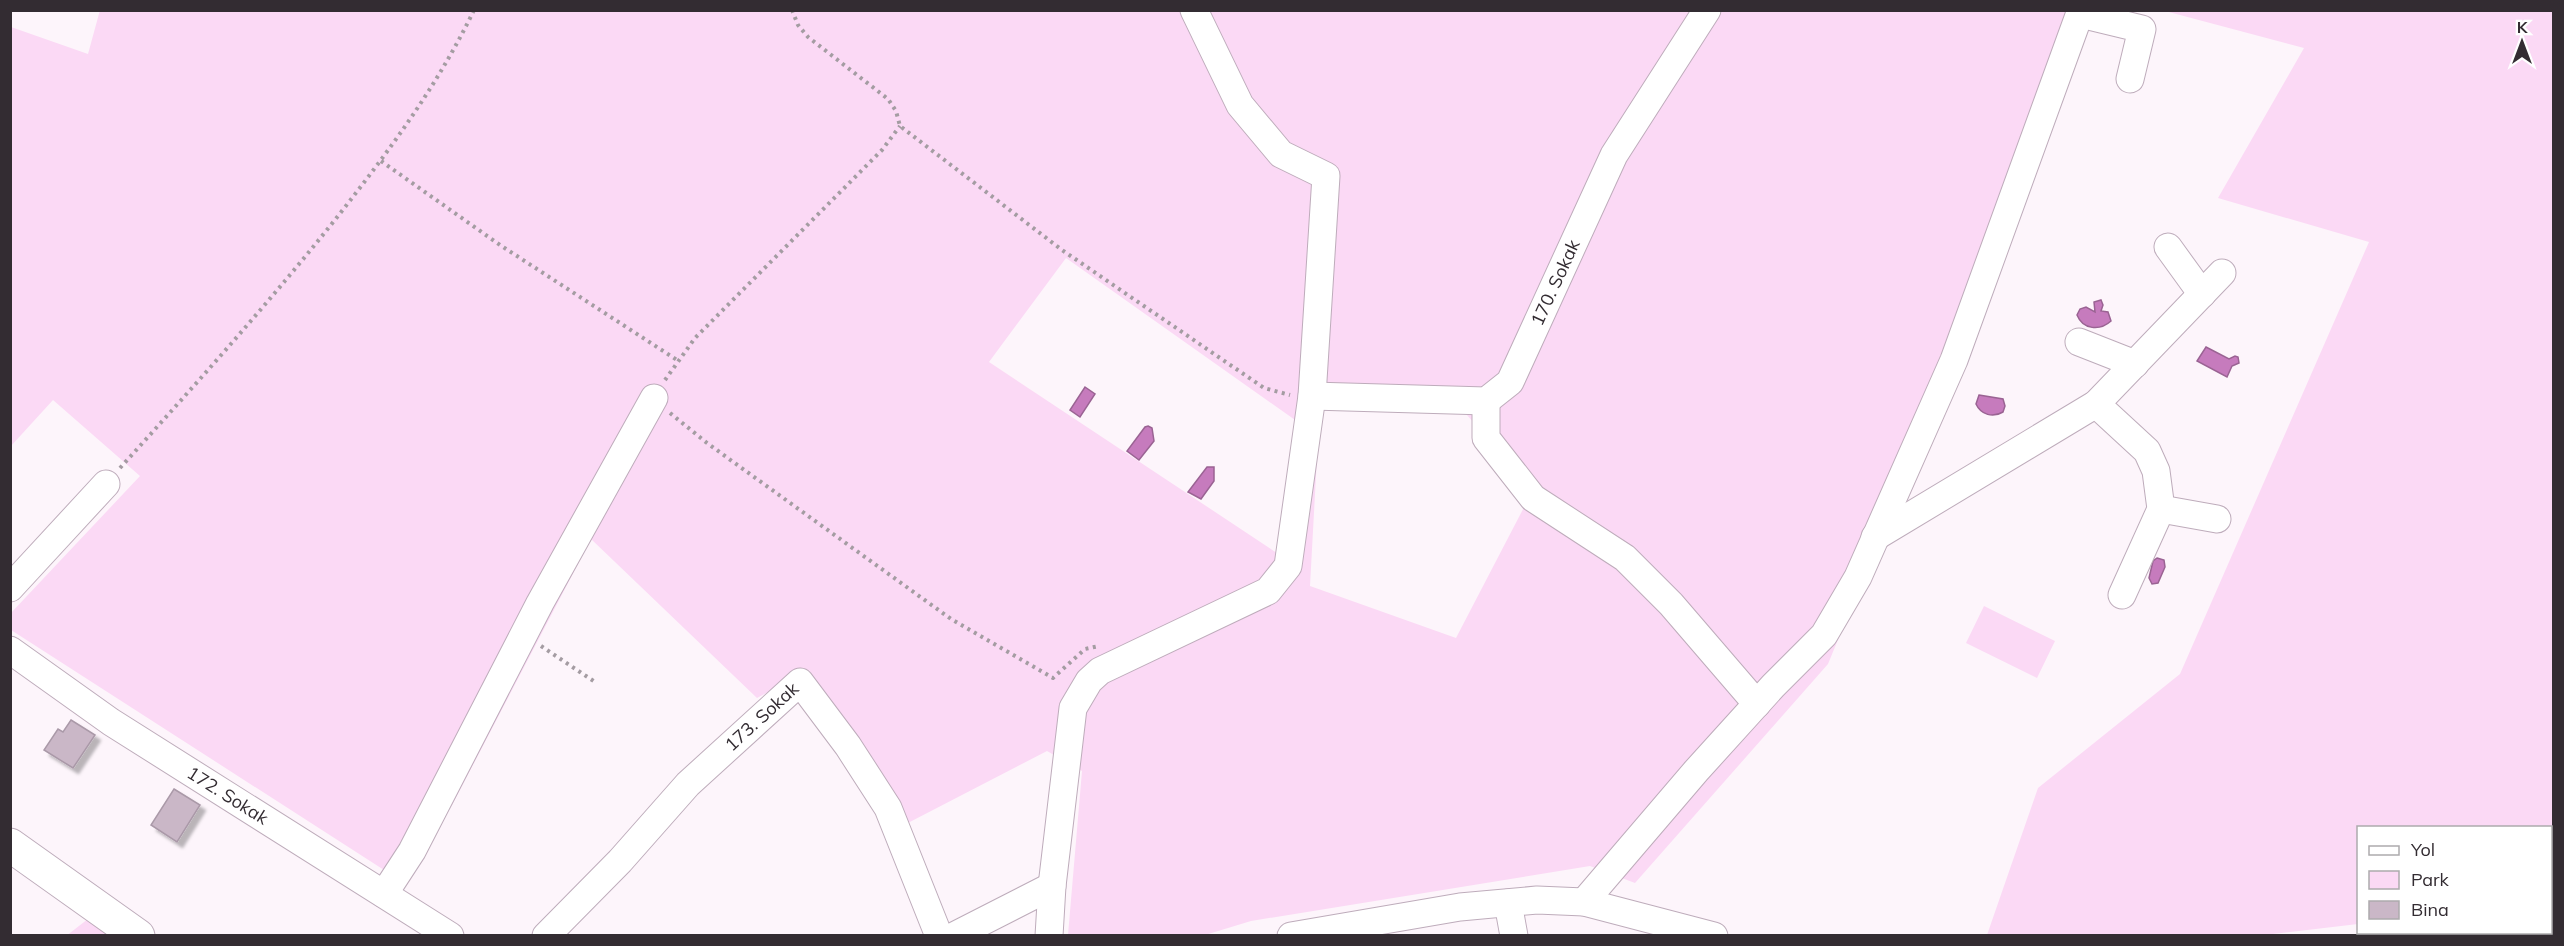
<svg xmlns="http://www.w3.org/2000/svg" width="2564" height="946" viewBox="0 0 2564 946" font-family="Mulish,sans-serif">
<defs>
<filter id="shadow"><feDropShadow dx="5.5" dy="5.5" stdDeviation="1.5" flood-color="#0004"/></filter>
</defs>
<rect width="100%" height="100%" fill="#fdf5fb"/>
<path fill="#fbd9f5" fill-rule="evenodd" d="M100,10l1996,1 -268,653 -193,219 -45,-17 -339,55 -46,14h-137l14,-164 -35,-20 -143,74 -95,-155 -52,28 -166,-159 -139,266 -54,74 -387,-249 -1,-16 130,-138 -87,-76 -42,46v-419l77,27zM1066,258l239,169 -19,132 -297,-197zM1320,402l139,4 74,84 -77,148 -146,-52z
M2165,11h388v879l-2,1 -1,-63h-192v96l-103,12 -268,-1 51,-147 142,-114 189,-432 -151,-44 86,-150z
M1984,606l71,35 -18,37 -71,-35z
M97,912l32,24h-63z"/>
<path fill="#c67bbd" stroke="#9a6393" stroke-width="1.5" d="M2101,300l2,5 -2,6 7,1 3,9c-11,10 -28,9 -34,-6l3,-6 6,-2 9,5 -1,-10z
M2206,347l23,12 6,-3 3,1 1,6 -7,3 -5,11 -30,-16z
M1085,387l10,7 -15,23 -10,-7z
M1979,395l24,4 2,7 -2,6c-10,6 -22,3 -27,-8z
M1148,426l4,2 2,13 -15,19 -12,-9 18,-24z
M1207,467h7v14l-13,18 -13,-7z
M2157,558l7,2 1,7 -7,16 -6,1 -3,-6 4,-17z"/>
<path fill="#cab7c7" stroke="#aa99a8" stroke-width="1.5" filter="url(#shadow)" d="M71,720l24,15 -22,33 -29,-18 14,-21 5,3z
M174,789l26,16 -23,37 -26,-17z"/>
<g fill="none" stroke-linecap="round" stroke-linejoin="round">
<defs>
<g id="minor">
<path d="M2080,14l62,15 -12,50"/>
<path d="M2168,247l34,47"/>
<path d="M2079,342l56,22"/>
<path id="s1" d="M1312,396l174,5 24,-19 104,-227 93,-145"/>
<path d="M1486,401v37l47,60 92,60 46,46 86,100"/>
<path d="M2096,404l51,47 9,20 5,38 -39,86"/>
<path d="M2161,509l56,10"/>
<path d="M1875,537l221,-133 126,-131"/>
<path d="M10,588l96,-104"/>
<path id="s2" d="M10,650l101,72 339,214"/>
<path d="M384,894l28,-43 128,-248 114,-205"/>
<path d="M1584,902l112,-131 77,-85 51,-51 34,-58 96,-217 127,-350"/>
<path d="M1508,903l6,33"/>
<path d="M2550,908l4,-1"/>
<path id="s3" d="M546,936l74,-75 68,-77 112,-102 48,64 40,62 51,128"/>
<path d="M954,936l98,-50"/>
<path d="M1049,936l3,-50 21,-178 16,-27 11,-10 168,-80 20,-25 24,-170 14,-220 -45,-22 -41,-49 -46,-95"/>
<path d="M1291,936l169,-29 77,-7 47,2 130,34"/>
<path d="M2459,936l14,-4"/>
</g>
<path id="major" d="M10,845l128,91"/>
</defs>
<use href="#minor" stroke="#beacbb" stroke-width="29"/>
<use href="#major" stroke="#beacbb" stroke-width="35"/>
<path stroke="#a49ca2" stroke-width="4" stroke-dasharray="3 4.5" stroke-linecap="butt" d="M792,10l6,15 10,12 80,62 8,12 4,15 162,124 202,138 26,7
M381,161l119,84 177,115
M665,380l30,-42 187,-188 18,-24
M670,413l37,30 244,176 102,59 32,-29 14,-3
M120,468c75,-83 149,-165 218,-252 51,-65 100,-131 136,-206
M541,646l54,36"/>
<use href="#minor" stroke="#fff" stroke-width="27"/>
<use href="#major" stroke="#fff" stroke-width="33"/>
</g>
<g text-anchor="middle" stroke-width="4.5" stroke-linejoin="round" paint-order="stroke">
<g font-size="18" fill="#332c32" stroke="#fff">
<text dy="6" stroke="none"><textPath href="#s1" startOffset="314">170. Sokak</textPath></text>
<text dy="6" stroke="none"><textPath href="#s3" startOffset="308">173. Sokak</textPath></text>
<text dy="6" stroke="none"><textPath href="#s2" startOffset="262">172. Sokak</textPath></text>
</g>
</g>
<rect width="2564" height="946" fill="none" stroke="#332c32" stroke-width="24"/>
<rect x="2357" y="826" width="195" height="108" fill="#ffffff" stroke="#adabad" stroke-width="1.5"/>
<rect x="2369" y="846" width="30" height="9" fill="#ffffff" stroke="#adabad" stroke-width="1.5"/>
<text x="2411" y="856" font-size="18" fill="#332c32">Yol</text>
<rect x="2369" y="871" width="30" height="18" fill="#fbd9f5" stroke="#adabad" stroke-width="1.5"/>
<text x="2411" y="886" font-size="18" fill="#332c32">Park</text>
<rect x="2369" y="901" width="30" height="18" fill="#cab7c7" stroke="#adabad" stroke-width="1.5"/>
<text x="2411" y="916" font-size="18" fill="#332c32">Bina</text>
<g transform="translate(2522 42)" stroke="#ffffff" stroke-width="4.5" paint-order="stroke">
<path d="M0-4.5L10 22L0 15L-10 22Z" fill="#332c32"/>
<text y="-9" font-size="16" font-weight="bold" text-anchor="middle" fill="#332c32">K</text>
</g>
</svg>
